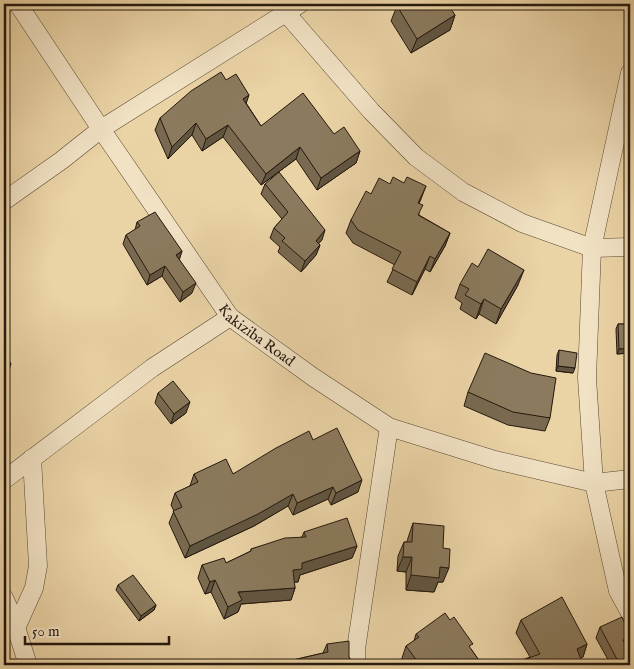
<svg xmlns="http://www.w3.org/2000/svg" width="634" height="669" viewBox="0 0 634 669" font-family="'IM FELL English',serif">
<rect width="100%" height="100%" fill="#ead3a5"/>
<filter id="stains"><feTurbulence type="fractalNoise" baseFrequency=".004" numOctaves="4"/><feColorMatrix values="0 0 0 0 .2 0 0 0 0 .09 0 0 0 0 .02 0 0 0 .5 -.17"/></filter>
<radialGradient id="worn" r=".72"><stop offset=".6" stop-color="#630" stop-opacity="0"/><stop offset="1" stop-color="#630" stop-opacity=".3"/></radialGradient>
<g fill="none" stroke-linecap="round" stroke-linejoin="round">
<defs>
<g id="street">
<path id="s1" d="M18,4l83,125 129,188 83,60 76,50 106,33 99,23 36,-4"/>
<path d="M286,13l85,98 45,46 47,35 59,31 70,25 38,-1"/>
<path d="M630,73l-38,175 -5,130 7,105 24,108 12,22"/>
<path d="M4,201l58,-41 39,-31 199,-125"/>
<path d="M4,480l148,-112 78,-51"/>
<path d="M4,598l9,20 15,47"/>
<path d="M16,628l18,-40 4,-22 -6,-108"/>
<path d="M356,665v-16l33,-222"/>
</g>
</defs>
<use href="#street" stroke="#564834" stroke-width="19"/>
<use href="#street" stroke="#f1e2c4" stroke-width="18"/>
</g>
<path fill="#786950" stroke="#25190e" d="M397,6l58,9 -5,15 -39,23 -20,-32z
M226,80l20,23 15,23 73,8 26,17 -4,12 -39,27 -21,-31 -35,26 -38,-48 -21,14 -10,-16 -24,24 -13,-29 5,-12z
M265,184l57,56 -4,4 2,1 -4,10 -15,17 -23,-20 2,-5 -10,-9 4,-10 8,-9 -21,-25z
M371,194l50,5 -2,4v12l31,18 -5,13 -15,26 -5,-3 -13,26 -25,-13 8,-17 -42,-22 -7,-10 5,-13z
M137,222l45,29 -3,8 13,34 -12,9 -18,-26 -15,9 -24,-41 3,-9 9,-5z
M478,267l40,18 -22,39 -17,-10 -3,5 -16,-10 2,-6 -7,-5 5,-14z
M630,271v22l-1,-18z
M618,324h12v29l-13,1 -1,-25z
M559,350l14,23 -17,-2 1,-16z
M468,392l82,26 -5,13 -37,-6 -44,-19z
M158,393l28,20 -15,11 -16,-21z
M313,440l45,52 -27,13 -3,-6 -35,16 -5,-9 -34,20 -69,32 -16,-35 5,-12 -3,-6 4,-12 15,-7 4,-12h39z
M413,523l30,25v34h-5l-4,10 -28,-2v-18l-9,-1 1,-15 6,-14h3l1,-4z
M304,532l53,14 -5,12 -52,17 -2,7h-4l1,6 -4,12 -50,4 -3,8 -14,7 -13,-27 -6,2 -7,-16 4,-13 24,-2 25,-12v-2l51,-12z
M118,585l38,20 -2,5 -15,11 -23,-31z
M521,620l66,24 -4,13 -3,1 3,7h-65l2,-4 10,-4 -14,-24z
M600,627l30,8v3l-3,8 3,19h-19l-15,-27z
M416,634l55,15 7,10 -3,6h-71l-3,-4 5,-15 8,-5z
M327,644l22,13 4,8h-62l2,-5 30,-7z"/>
<path fill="#615541" stroke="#25190e" d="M455,15l-5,15 -39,23 6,-14z
M249,95l-4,12 -2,-8z
M196,123l-4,12 -24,24 4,-12z
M228,125l-5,12 -21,14 4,-12z
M300,147l-4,12 -35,26 5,-11z
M360,151l-4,12 -39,27 4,-12z
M426,186l-5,13 -8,17 5,-13z
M325,230l-3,10 -10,11 4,-10z
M450,233l-5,13 -15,26 5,-13z
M320,245l-4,10 -15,17 4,-11z
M182,251l-3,10 -3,-6z
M430,256l-5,13 -13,26 5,-13z
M165,266l-3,10 -15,9 3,-10z
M524,270l-6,15 -22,39 5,-15z
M196,283l-4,10 -12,9 3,-10z
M484,299l-5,15 -3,5 5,-15z
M630,348v5l-13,1 2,-5z
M11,364l-5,14 -2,1v-11z
M558,366l17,2 -2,5 -17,-2z
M190,402l-4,11 -15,11 3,-10z
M362,480l-4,12 -27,13 5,-12z
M333,487l-5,12 -35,16 4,-12z
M293,494l-5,12 -34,20 -69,32 5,-12z
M357,546l-5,12 -52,17 -2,7h-9l4,-12 9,-7z
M403,557h9l-6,15 -9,-1z
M440,567l9,1 -6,14h-5l-4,10 -28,-2 5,-15z
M215,580l-4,12 -6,2 5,-12z
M295,588l-4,12 -50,4 -3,8 -14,7 4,-12 10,-15z
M156,605l-2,5 -15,11 2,-5z
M630,636l-3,10 -8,4 4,-10z
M587,644l-4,13 -10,5 4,-13z
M478,659l-3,6h-7z"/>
<path fill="#8b7a5d" stroke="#25190e" d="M400,4h48l7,11 -38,24 -20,-33z
M221,72l5,8 10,-6 13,21 -6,4 18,27 42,-33 31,41 10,-7 16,24 -39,27 -21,-31 -34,27 -38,-49 -22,14 -10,-16 -24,24 -12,-29 31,-27z
M279,172l46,58 -9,11 4,4 -15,16 -23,-20 3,-3 -11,-10 14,-16 -23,-28z
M393,177l11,6 3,-6 19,9 -8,17 5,2 -5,10 32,18 -15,26 -5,-3 -13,26 -25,-13 9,-17 -43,-22 -7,-10 15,-29 5,3 8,-16 11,6z
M155,212l27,39 -6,4 20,28 -13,9 -18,-26 -15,9 -24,-40 14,-9 -3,-4z
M488,249l36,21 -23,39 -17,-10 -3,5 -16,-9 4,-6 -9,-5 12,-21 6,4z
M618,324h12v24l-11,1z
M559,350l18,3 -2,15 -17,-2z
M4,352l7,12 -7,4z
M485,353l46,20 25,5 -6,40 -37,-6 -45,-20z
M173,381l17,21 -16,12 -16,-21z
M337,428l25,52 -26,13 -3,-6 -36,16 -4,-9 -35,20 -68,32 -17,-35 9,-4 -7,-14 23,-11 -4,-8 32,-15 7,15 43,-26 33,-17 4,9z
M347,518l10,28 -55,17v6l-9,1 2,18 -57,4 4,8 -14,7 -13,-27 -5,2 -8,-17 22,-7 2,5 25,-12v-2l34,-11 21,-1 -2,-5z
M413,523l31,3 -1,22 7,1 -1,19 -9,-1 -1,11 -28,-3 1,-18h-9l1,-15h8z
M133,575l23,30 -15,11 -23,-31z
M562,597l25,47 -10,5 6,16h-61l-2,-4 20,-7 -19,-34z
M445,613l5,7 4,-3 19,27 -4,2 9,13 -10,6h-48l-14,-19 13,-9 -3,-3z
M622,617l8,18v1l-7,4 7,13v12h-10l-20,-38z
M349,641v16l4,8h-59l-1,-5 35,-8 -1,-8z"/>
<g text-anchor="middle" stroke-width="4.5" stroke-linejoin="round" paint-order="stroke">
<g font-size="15" fill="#25190e" stroke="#f1e2c4">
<text dy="5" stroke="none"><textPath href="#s1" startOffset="410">Kakiziba Road</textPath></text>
</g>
</g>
<rect width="634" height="669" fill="none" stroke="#ead3a5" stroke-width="20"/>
<rect x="5" y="5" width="624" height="659" fill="none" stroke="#25190e" stroke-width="2.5"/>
<rect x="10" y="10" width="614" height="649" fill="none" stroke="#25190e"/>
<path d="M25 636v8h144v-8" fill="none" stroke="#25190e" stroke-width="2.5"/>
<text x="32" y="636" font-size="15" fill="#25190e" stroke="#f1e2c4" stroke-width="4" paint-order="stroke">50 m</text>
<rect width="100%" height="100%" filter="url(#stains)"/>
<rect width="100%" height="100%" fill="url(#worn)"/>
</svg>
